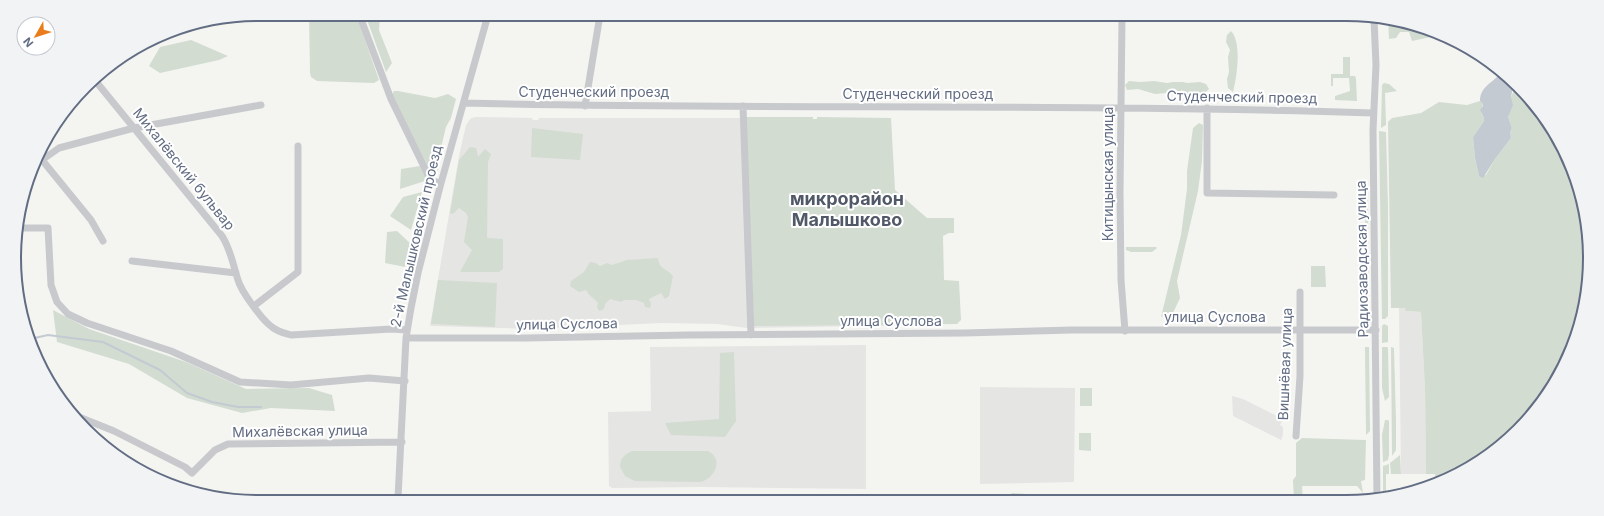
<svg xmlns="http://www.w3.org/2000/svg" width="1604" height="516" viewBox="0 0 1604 516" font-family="Inter,sans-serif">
<rect width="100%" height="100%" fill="#f4f5f1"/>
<path fill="#e5e5e4" d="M476,117l56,1 1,2h5l1,-2h201l195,120v87l-188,3 -30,-4 -56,-1 -129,6 -102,-3 29,-170 7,-31 5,-7z
M1399,308h7v3l15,1 4,78 1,84h-25z
M866,345v144l-165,-2 -89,1 -3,-2 -1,-74 43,-1 -1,-64z
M980,387l95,1 -1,94 -94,2z
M1232,396l11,3 40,20 -3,6 3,2v8l-2,5 -48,-24z"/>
<path fill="#d3dcd1" d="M309,14h47l23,66 -5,3 -57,-2 -6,-4 -1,-4z
M365,14l15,1 -1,15 13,33 -6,9z
M1388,19h6l41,17 -23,5 -3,-9h-9l-4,6 -7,1z
M1231,31c11,11 6,46 2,61l-5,-4 -1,-9 2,-7 -1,-15 2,-7 -4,-8 1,-7z
M191,40l37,16 -9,4 -59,13 -11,-7 11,-19z
M1343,57h7v19h5l1,3 1,22 -22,-1v-4l15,-5 -1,-13h-16v8h-2v-12h12z
M1129,81l11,1 14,-1 13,2 6,-1h10l4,1 13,-1 6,2 3,5c-6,7 -15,5 -24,4l-3,-3 -3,2 -24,2 -17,-5 -11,1 -2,-5z
M1384,83l5,1 8,7 -12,2 1,32 -5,3 1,-43z
M1513,87l8,7v2l28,27 36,88v95l-28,74 -39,51 -64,46 -18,5 -1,-8h-9l-1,-84 -4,-78 -15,-1 -1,-3h-14l-3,-186 4,-4 29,-5 18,-11 28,3 13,-4 3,3 -2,9 3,5v3l-11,16 2,21 4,18 7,-1 9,-16 16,-21 -1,-6 2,-4 -4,-11 3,-10v-10l3,-7z
M394,91h4l37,7 13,-4 8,5 -5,19 -5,9 -6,25 -2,18 -2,3h-5l-39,-78z
M746,117h67v2h4v-2l74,1 4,72 32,28h27v15h-5l-6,3 1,44 15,1 2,39 -4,4 -203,2z
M1199,123l4,2 -1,36 -4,30 -21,90 3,17 -7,15 -12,4 20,-82 6,-46v-18l6,-43z
M532,128l51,6 -3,26 -49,-3z
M1379,131l7,1 2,75v109l-3,3h-3z
M470,147l6,1 2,9 7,-8 6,5 -3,8 -1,76 16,1v30l-4,3h-39l12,-22 -8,-8 4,-25 -2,-4 -7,-5 -6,6 -3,-1 9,-53z
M420,166l8,14 -28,9 1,-20z
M1365,185l3,13 1,124h-3z
M422,192l-11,38 -21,-14 13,-19z
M397,231l13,12 -5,24 -20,-4 2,-31z
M1126,247h30l1,1 -5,4h-21l-5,-2z
M658,258c1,12 9,10 15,18l-4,20 -4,3 -4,-6 -12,6 2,5 -1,4 -5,-1 -1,-4 -8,-3h-12l-3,2 -11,-3 -5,5 -1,5 -5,2 -2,-4 1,-4c-4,-5 -9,-7 -12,-13l-7,2 -9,-6 1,-5 13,-9 6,-10 6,1 4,3 7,-3 5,2 15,-5z
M1311,266h14l1,21h-15z
M438,280l59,3 -2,44 -64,-3z
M53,310l36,19 97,33 60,27 63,-1 23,7 3,16 -64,-3 -29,5 -55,-15 -58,-34 -72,-22z
M1384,324l4,2v16l-6,1v-17z
M1365,347h4l1,84 -4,4z
M1382,347h5l1,1 1,49 -4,4 -3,-13z
M1391,347l3,1 2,73v29l-4,6z
M734,352l2,69 -11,16 -54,-2 -6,-12 54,-4 1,-66z
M1080,388h12v18h-12z
M1385,420h3l1,1v34l-1,5 -5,2 -1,-27z
M1079,433h12v18l-12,-1z
M1302,438l64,2 -1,40 -4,1 2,12 -6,-7h-55l1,14h-9l-1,-20 3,-4v-33z
M632,451h76c16,8 7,27 -7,31l-66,-1 -10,-5 -5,-9c0,-8 4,-13 12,-16z
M1400,455l1,19h-10l-1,-11z
M1389,464v10h-3v23l-3,1v-32z
M1012,493l72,5 -1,1h-78z"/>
<path fill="#c4cad1" d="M1498,76h5l10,11 -2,10 2,8 -5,12 4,11 -2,4 1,6 -16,21 -12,19 -4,-2 -4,-18 -2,-21 11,-16v-3l-4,-8 3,-4v-2l-3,-3c0,-13 10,-17 18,-25z"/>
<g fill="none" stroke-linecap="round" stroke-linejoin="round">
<path stroke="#c4cad1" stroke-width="2" d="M30,339l18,-4 55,7 57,28 27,23 25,9 26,5h23"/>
<path stroke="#c7c9cd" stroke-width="7" d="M359,14l32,85 40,82 10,2
M1122,18l-2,174 1,88 4,51
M1374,19l2,46 -3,65 4,370
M94,79l128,157c9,14 11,29 16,44 3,11 24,40 34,47 6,5 12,6 19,8l100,-6 16,1
M464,103c302,7 606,0 909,10
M585,106l15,-91
M743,106l8,229
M1207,108v85l127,2
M38,155l53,65 12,21
M42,160l17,-12 75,-20 127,-23
M16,228h32l3,57 6,17 11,12 19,9 84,28 69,31 51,3 78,-7 36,3
M132,261l104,12
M254,306l44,-34v-126
M406,338h120l163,-3 276,-2 107,-3h304
M79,417l35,14 71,36 7,6 23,-23 13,-6 174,-2
M1296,436l4,-60v-84
M398,498l8,-160 5,-30 7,-35 23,-90 47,-168"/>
</g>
<g text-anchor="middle" stroke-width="4" stroke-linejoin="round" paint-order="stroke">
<g font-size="14" fill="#626d83" stroke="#fff">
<text x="594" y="97">Студенческий проезд</text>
<text x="918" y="99">Студенческий проезд</text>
<text transform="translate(1242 97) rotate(1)" y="5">Студенческий проезд</text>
<text transform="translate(184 169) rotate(51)" y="5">Михалёвский бульвар</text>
<text transform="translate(1108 174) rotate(-90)" y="5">Китицынская улица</text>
<text transform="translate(416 236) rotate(-77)" y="5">2-й Малышковский проезд</text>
<text transform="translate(1362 259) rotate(-91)" y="5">Радиозаводская улица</text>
<text x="1215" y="322">улица Суслова</text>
<text x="891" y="326">улица Суслова</text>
<text transform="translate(567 324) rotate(-1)" y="5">улица Суслова</text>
<text transform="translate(1285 364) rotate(-88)" y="5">Вишнёвая улица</text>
<text transform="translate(300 431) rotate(-1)" y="5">Михалёвская улица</text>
</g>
<g font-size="18" font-weight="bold" fill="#515868" stroke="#fff">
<text x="847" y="205">микрорайон<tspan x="847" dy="21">Малышково</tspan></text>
</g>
</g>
<path d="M0 0H1604V516H0ZM258 21H1346A237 237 0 0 1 1583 258V258A237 237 0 0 1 1346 495H258A237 237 0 0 1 21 258V258A237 237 0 0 1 258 21Z" fill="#f2f3f5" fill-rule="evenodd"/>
<path fill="none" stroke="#626d83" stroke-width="2" d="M258 21H1346A237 237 0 0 1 1583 258V258A237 237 0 0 1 1346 495H258A237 237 0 0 1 21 258V258A237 237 0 0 1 258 21Z"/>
<g transform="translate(36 36) rotate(231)"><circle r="19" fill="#ffffff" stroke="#c0c5cd"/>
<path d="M0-3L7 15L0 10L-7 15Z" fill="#eb7c1b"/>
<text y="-6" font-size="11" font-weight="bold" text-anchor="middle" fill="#626d83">N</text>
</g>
</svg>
